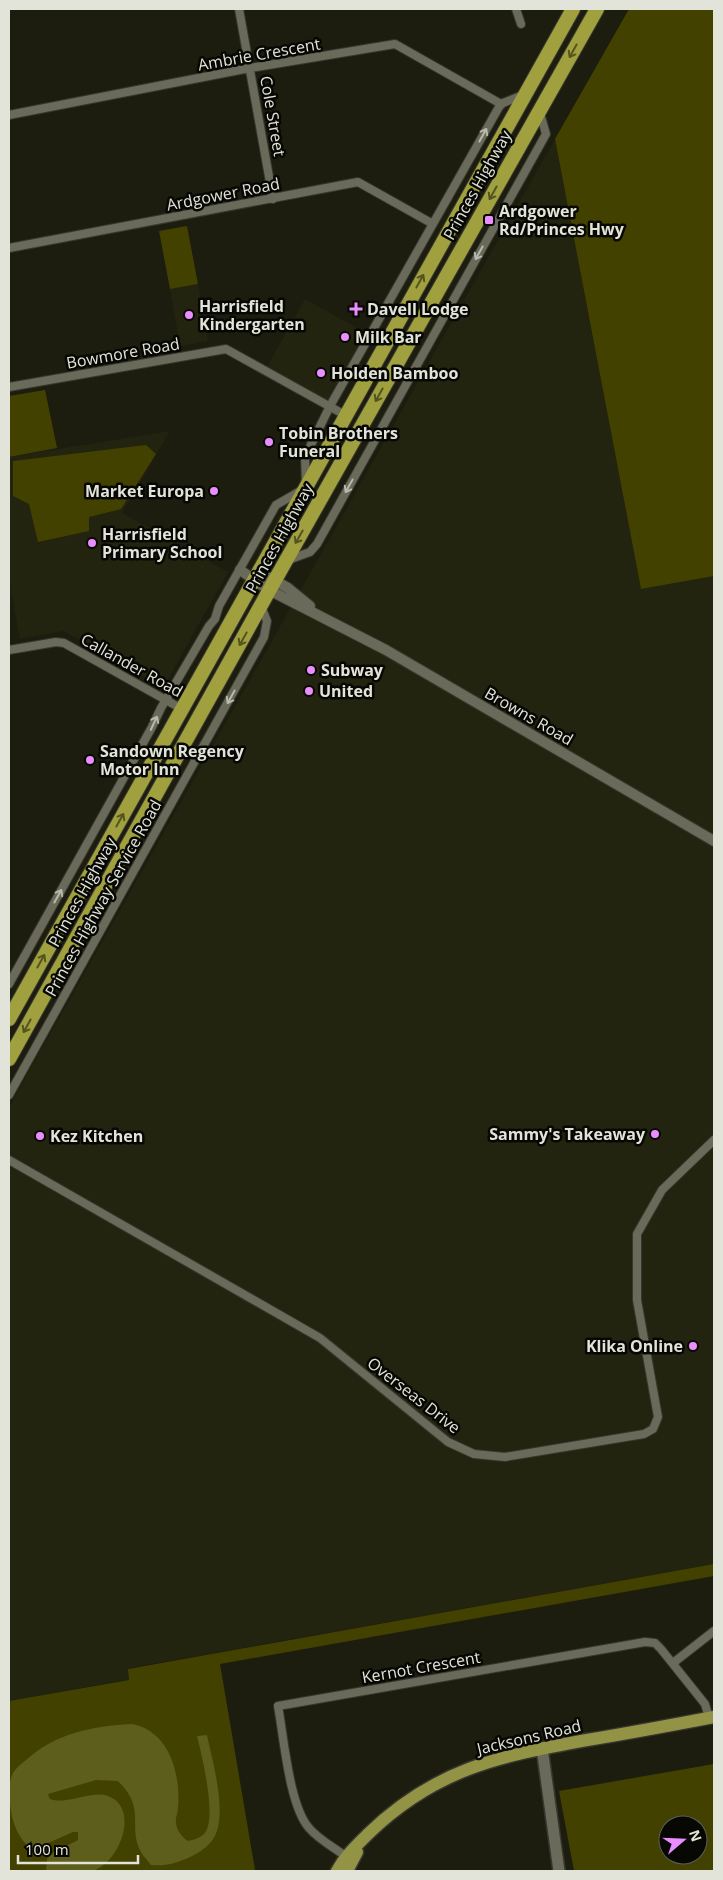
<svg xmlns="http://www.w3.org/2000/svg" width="723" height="1880" viewBox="0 0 723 1880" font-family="'Open Sans',sans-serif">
<rect width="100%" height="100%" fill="#1d1d0f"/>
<path fill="#23240f" d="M555,139l86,450 73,-13v988l-585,104 1,11 -121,22v-594z
M198,284l10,57 -28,5 -10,-57z
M305,299l63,35 -37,64 -5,2 -59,-33z
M170,431l-48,82 106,59 -65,116 -99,-57 -44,8 -11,-59v-123z"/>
<path fill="#424100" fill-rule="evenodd" d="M629,9h85v567l-73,13 -86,-450z
M187,226l11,58 -28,5 -11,-58z
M45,390l12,58 -48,9v-61z
M146,445l10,9 -35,55 -32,8v14l-51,11 -9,-38 -16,-8v-35z
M714,1564v12l-494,88 35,206 -246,1v-170l120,-21 -1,-11z
M714,1764v107h-140l-15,-80zM668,1825h30v30h-30z"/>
<path fill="#5d5e1b" d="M132,1724c37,7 49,49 46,84 0,5 -3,10 -2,15 1,8 6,14 12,18 8,-2 16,-4 19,-12 8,-19 -5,-73 -10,-93l10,-1c5,25 24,87 3,108 -5,6 -15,12 -22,15 -14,6 -22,8 -37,7 -3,-4 -8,-9 -10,-13 -14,-26 6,-43 -23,-71l-22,-1 -48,14 2,5c20,7 46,-13 64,0 24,17 3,66 -22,72 -13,4 -32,0 -46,0l1,-12 7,-7 24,-12v-8h-5l-41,18c-14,-12 -20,-27 -22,-46 0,-10 -2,-22 3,-31 2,-4 9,-10 13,-13 30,-27 67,-34 106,-36z"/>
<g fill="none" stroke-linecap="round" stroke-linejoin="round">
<defs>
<path id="minor" d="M239,9l34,190
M516,9l5,15
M9,115l241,-47 145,-24 106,60
M9,248l349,-66 75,42
M9,387l217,-38 119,66
M306,484l-1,-27 25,-51 169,-299 4,-4 20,-8
M288,560l22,-8 7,-8 229,-410 -6,-21
M9,650l47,-8 8,1 118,66
M9,984l143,-257 9,-19 48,-82 6,-7 4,-13 57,-101 26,-15
M9,1095l255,-458 3,-16 -6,-15
M9,1160l311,178 128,104 26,12 31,3 139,-23 9,-5 5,-12 -21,-117v-66l25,-44 52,-50
M673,1663l41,-32
M349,1859c-13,-11 -29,-18 -40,-31 -20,-23 -25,-90 -31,-122l367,-64 10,1 6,6 44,55 4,14"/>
<path id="tertiary" d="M240,570l29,20 117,60 328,191
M259,572l29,16 22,18"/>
<path id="secondary" d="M542,1748l17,123"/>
<path id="primary" d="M337,1871c8,-15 19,-25 31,-37 67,-65 131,-78 219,-94 43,-7 85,-15 127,-23
M347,1871l10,-19"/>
<path id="trunk" d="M9,1019l564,-1010
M9,1059l266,-479 322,-571"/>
</defs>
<use href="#minor" stroke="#373730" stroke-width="10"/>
<use href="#tertiary" stroke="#373730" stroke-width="12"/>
<use href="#secondary" stroke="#373730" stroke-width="14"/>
<use href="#primary" stroke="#373730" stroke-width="15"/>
<use href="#trunk" stroke="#373730" stroke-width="16"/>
<use href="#minor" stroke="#696a59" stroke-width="8"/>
<use href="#tertiary" stroke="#696a59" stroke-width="10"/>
<use href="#secondary" stroke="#696a59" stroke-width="11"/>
<use href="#primary" stroke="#929345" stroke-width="12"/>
<use href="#trunk" stroke="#a0a03e" stroke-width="14"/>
</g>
<defs><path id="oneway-shaft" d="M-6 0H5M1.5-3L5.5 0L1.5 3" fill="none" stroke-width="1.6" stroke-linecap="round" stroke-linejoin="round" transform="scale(1.25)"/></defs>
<g stroke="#545420">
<use href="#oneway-shaft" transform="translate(573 51) rotate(119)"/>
<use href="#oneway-shaft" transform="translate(493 193) rotate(119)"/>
<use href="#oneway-shaft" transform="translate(420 281) rotate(-61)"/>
<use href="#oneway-shaft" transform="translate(379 395) rotate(119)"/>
<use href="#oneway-shaft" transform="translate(299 537) rotate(120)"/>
<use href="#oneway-shaft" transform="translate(243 639) rotate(119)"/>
<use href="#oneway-shaft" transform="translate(120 820) rotate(-61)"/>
<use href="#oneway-shaft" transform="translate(41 961) rotate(-61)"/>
<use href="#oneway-shaft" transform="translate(27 1026) rotate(119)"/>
</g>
<g stroke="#b8b9ac">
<use href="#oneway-shaft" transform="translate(483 135) rotate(-61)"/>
<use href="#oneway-shaft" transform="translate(479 253) rotate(119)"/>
<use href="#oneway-shaft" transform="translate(349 486) rotate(119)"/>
<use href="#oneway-shaft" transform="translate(231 697) rotate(119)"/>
<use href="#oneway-shaft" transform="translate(154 723) rotate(-65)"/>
<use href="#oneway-shaft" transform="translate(58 896) rotate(-61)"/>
</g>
<g fill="#e98efe" stroke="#070703" stroke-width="2">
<rect x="484" y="215" width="10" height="10" rx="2.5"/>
<path d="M353.5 301.5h5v5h5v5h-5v5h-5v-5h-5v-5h5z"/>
<circle cx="189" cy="315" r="5"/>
<circle cx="345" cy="337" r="5"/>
<circle cx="321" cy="373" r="5"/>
<circle cx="269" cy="442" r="5"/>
<circle cx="214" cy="491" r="5"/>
<circle cx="92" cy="543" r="5"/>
<circle cx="311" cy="670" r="5"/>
<circle cx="309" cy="691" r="5"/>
<circle cx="90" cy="760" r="5"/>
<circle cx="655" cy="1134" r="5"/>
<circle cx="40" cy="1136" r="5"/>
<circle cx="693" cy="1346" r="5"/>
</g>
<g text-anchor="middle" stroke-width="5" stroke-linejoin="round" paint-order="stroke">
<g font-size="16" fill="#e2e3d9" stroke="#070703">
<text transform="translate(259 54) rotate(-10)" y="6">Ambrie Crescent</text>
<text transform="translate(273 116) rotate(80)" y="6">Cole Street</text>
<text transform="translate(477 185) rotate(-61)" y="6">Princes Highway</text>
<text transform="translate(223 194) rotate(-11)" y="6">Ardgower Road</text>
<text transform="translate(123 353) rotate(-10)" y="6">Bowmore Road</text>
<text transform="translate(279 538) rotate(-61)" y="6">Princes Highway</text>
<text transform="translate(132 665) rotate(29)" y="6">Callander Road</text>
<text transform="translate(529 716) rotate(30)" y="6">Browns Road</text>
<text transform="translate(82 892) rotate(-61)" y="6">Princes Highway</text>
<text transform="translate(103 898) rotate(-61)" y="6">Princes Highway Service Road</text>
<text transform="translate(414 1395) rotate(38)" y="6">Overseas Drive</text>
<text transform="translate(421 1667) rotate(-10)" y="6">Kernot Crescent</text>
<text transform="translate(529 1737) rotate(-13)" y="6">Jacksons Road</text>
</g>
<g font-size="16" font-weight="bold" fill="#e2e3d9" stroke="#070703" text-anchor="start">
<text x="499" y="217">Ardgower<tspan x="499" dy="18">Rd/Princes Hwy</tspan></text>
<text x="199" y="312">Harrisfield<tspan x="199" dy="18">Kindergarten</tspan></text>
<text x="367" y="315">Davell Lodge</text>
<text x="355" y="343">Milk Bar</text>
<text x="331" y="379">Holden Bamboo</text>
<text x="279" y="439">Tobin Brothers<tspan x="279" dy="18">Funeral</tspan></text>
<text x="204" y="497" text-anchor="end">Market Europa</text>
<text x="102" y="540">Harrisfield<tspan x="102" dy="18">Primary School</tspan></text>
<text x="321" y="676">Subway</text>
<text x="319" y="697">United</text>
<text x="100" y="757">Sandown Regency<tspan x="100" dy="18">Motor Inn</tspan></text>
<text x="645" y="1140" text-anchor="end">Sammy's Takeaway</text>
<text x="50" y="1142">Kez Kitchen</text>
<text x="683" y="1352" text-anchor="end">Klika Online</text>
</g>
</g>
<rect width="723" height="1880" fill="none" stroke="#e2e3d9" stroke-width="20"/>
<g transform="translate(683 1840) rotate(71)"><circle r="24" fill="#070703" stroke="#5f5f59"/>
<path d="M0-4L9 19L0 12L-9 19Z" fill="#e98efe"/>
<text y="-8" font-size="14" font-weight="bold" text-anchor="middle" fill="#e2e3d9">N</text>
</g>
<path d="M18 1855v8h120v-8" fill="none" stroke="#e2e3d9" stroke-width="2.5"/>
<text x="25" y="1855" font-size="15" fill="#e2e3d9" stroke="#070703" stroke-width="4" paint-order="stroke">100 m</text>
</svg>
